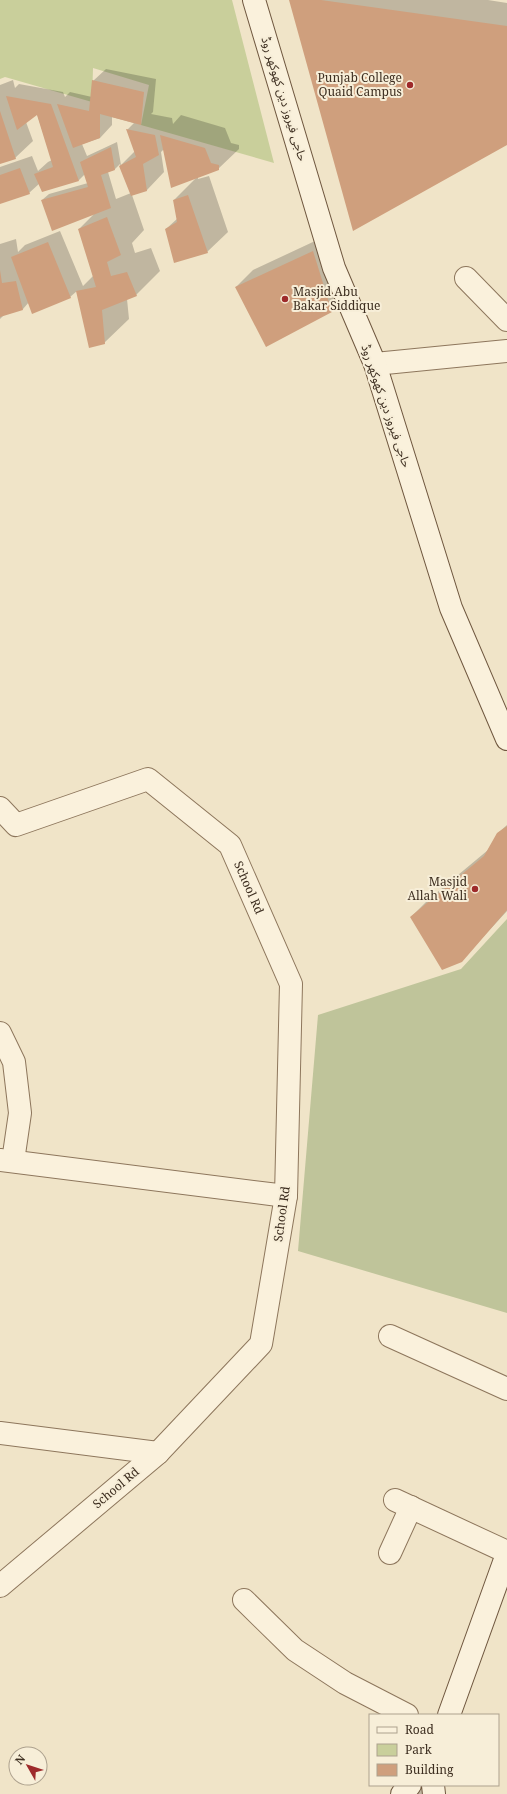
<svg xmlns="http://www.w3.org/2000/svg" width="507" height="1794" viewBox="0 0 507 1794" font-family="'Noto Serif','Noto Sans Arabic',serif">
<rect width="100%" height="100%" fill="#f0e4c8"/>
<path fill="#c9cf9b" d="M0,0h232l42,163 -133,-38 8,-40 -56,-17 -1,34 -87,-25 -5,2z"/>
<path fill="#bfc49a" d="M507,919v394l-209,-62 20,-236 143,-46z"/>
<path fill="#0003" fill-rule="evenodd" d="M290,0h198l19,3v141z
M106,69l50,10 -3,33 -2,2 21,4 1,6 8,-9 44,13 6,15 8,2v4l-21,20 -20,8v2l11,-3 19,56 -21,20 -41,-23 12,-11 -4,-18 23,-23 -33,-28 -3,3 3,20 -17,18 -15,5 12,35 -12,13 3,10 16,-5 9,23 -24,24 -9,4 2,20 -25,24 -27,-52 -7,6 -41,5 -6,7 -19,6 -4,4v-75l16,-5 2,13 7,-7 35,-14 23,55 11,-11 -15,-46 15,-15 -52,-14 7,-6 39,-11 -3,-9 -6,6 -36,11 -3,-8 -11,10 -29,10v-36l32,-11 6,15 10,-9 4,-2 -15,-46 -11,8 7,19 -18,17 -15,5v-78l13,-5 2,8 4,-4 44,8 2,5 5,-5 22,5 1,-16zM112,117l22,6 -7,7 8,21 -14,14 -4,-23 -30,14 -5,-12 18,-6 12,-13zM120,164l11,29 -15,6 -8,-27 7,-3z
M330,234l18,60 -17,17 -95,-24 17,-17z
M507,825v86l-46,50 -50,-44 17,-17 60,-50 10,-17z
M419,1785h13v9h-21z"/>
<path fill="#cf9f7d" d="M289,0h32l186,26v119l-154,86z
M92,80l52,12 -3,33 -41,-11v24l-27,10 -16,-44 32,7z
M6,96l45,8 28,77 -37,11 -8,-18 19,-7 -16,-52 -20,15z
M0,111l16,48 -16,5z
M126,129l29,6 4,20 -16,9 4,27 -16,5 -12,-30 17,-9z
M160,135l45,13 6,15 8,2v5l-48,18z
M111,147l4,23 -14,5 10,33 -59,23 -11,-31 47,-13 -8,-25z
M20,168l10,26 -30,10v-29z
M188,195l20,58 -34,10 -9,-34 12,-7 -4,-22z
M107,217l14,38 -14,7 4,14 16,-4 10,24 -35,14 3,34 -16,4 -13,-57 20,-4 -18,-58z
M48,242l23,56 -39,16 -21,-57z
M313,251l19,61 -66,35 -31,-60z
M0,270l2,13 14,-2 7,29 -23,7z
M507,826v84l-45,52 -20,8 -32,-53 74,-61 13,-23z"/>
<g fill="none" stroke-linecap="round" stroke-linejoin="round">
<defs>
<g id="street">
<path d="M466,278l41,42"/>
<path d="M375,364l132,-13"/>
<path id="s1" d="M0,808l16,17 132,-46 82,66 61,139 -5,212 -25,148 -103,109 -158,133"/>
<path d="M0,1033l14,29 6,51 -7,48"/>
<path d="M0,1160l286,36"/>
<path d="M390,1336l117,53"/>
<path d="M0,1433l158,20"/>
<path d="M395,1500l112,52"/>
<path d="M390,1553l21,-46"/>
<path d="M244,1600l51,50 50,33 62,32"/>
</g>
<path id="secondary" d="M254,0l80,268 41,96 76,244 56,131
M449,1715l58,-161
M433,1785l1,9
M402,1794l8,-9"/>
</defs>
<use href="#street" stroke="#8d765c" stroke-width="24"/>
<use href="#secondary" stroke="#6f573f" stroke-width="24"/>
<use href="#street" stroke="#faf1dc" stroke-width="22"/>
<use href="#secondary" stroke="#faf1dc" stroke-width="22"/>
</g>
<g fill="#9e2a2b" stroke="#f7eed8" stroke-width="1.5">
<circle cx="410" cy="85" r="4"/>
<circle cx="285" cy="299" r="4"/>
<circle cx="475" cy="889" r="4"/>
</g>
<g text-anchor="middle" stroke-width="4" stroke-linejoin="round" paint-order="stroke">
<g font-size="12" fill="#3d2e20" stroke="#f7eed8" text-anchor="end">
<text x="402" y="82">Punjab College<tspan x="402" dy="14">Quaid Campus</tspan></text>
<text x="293" y="296" text-anchor="start">Masjid Abu<tspan x="293" dy="14">Bakar Siddique</tspan></text>
<text x="467" y="886">Masjid<tspan x="467" dy="14">Allah Wali</tspan></text>
</g>
<g font-size="12" fill="#3d2e20" stroke="#f7eed8">
<text transform="translate(284 99) rotate(73)" y="4">حاجی فیروز دین کھوکھر روڈ</text>
<text transform="translate(386 406) rotate(71)" y="4">حاجی فیروز دین کھوکھر روڈ</text>
<text dy="4" stroke="none"><textPath href="#s1" startOffset="315">School Rd</textPath></text>
<text transform="translate(282 1214) rotate(-82)" y="4">School Rd</text>
<text transform="translate(116 1488) rotate(-40)" y="4">School Rd</text>
</g>
</g>
<rect x="369" y="1714" width="130" height="72" fill="#f7eed8" stroke="#ada18e"/>
<rect x="377" y="1727" width="20" height="6" fill="#faf1dc" stroke="#ada18e"/>
<text x="405" y="1734" font-size="12" fill="#3d2e20">Road</text>
<rect x="377" y="1744" width="20" height="12" fill="#c9cf9b" stroke="#ada18e"/>
<text x="405" y="1754" font-size="12" fill="#3d2e20">Park</text>
<rect x="377" y="1764" width="20" height="12" fill="#cf9f7d" stroke="#ada18e"/>
<text x="405" y="1774" font-size="12" fill="#3d2e20">Building</text>
<g transform="translate(28 1766) rotate(309)"><circle r="19" fill="#f7eed8" stroke="#ada18e"/>
<path d="M0-3L7 15L0 10L-7 15Z" fill="#9e2a2b"/>
<text y="-6" font-size="11" font-weight="bold" text-anchor="middle" fill="#3d2e20">N</text>
</g>
</svg>
